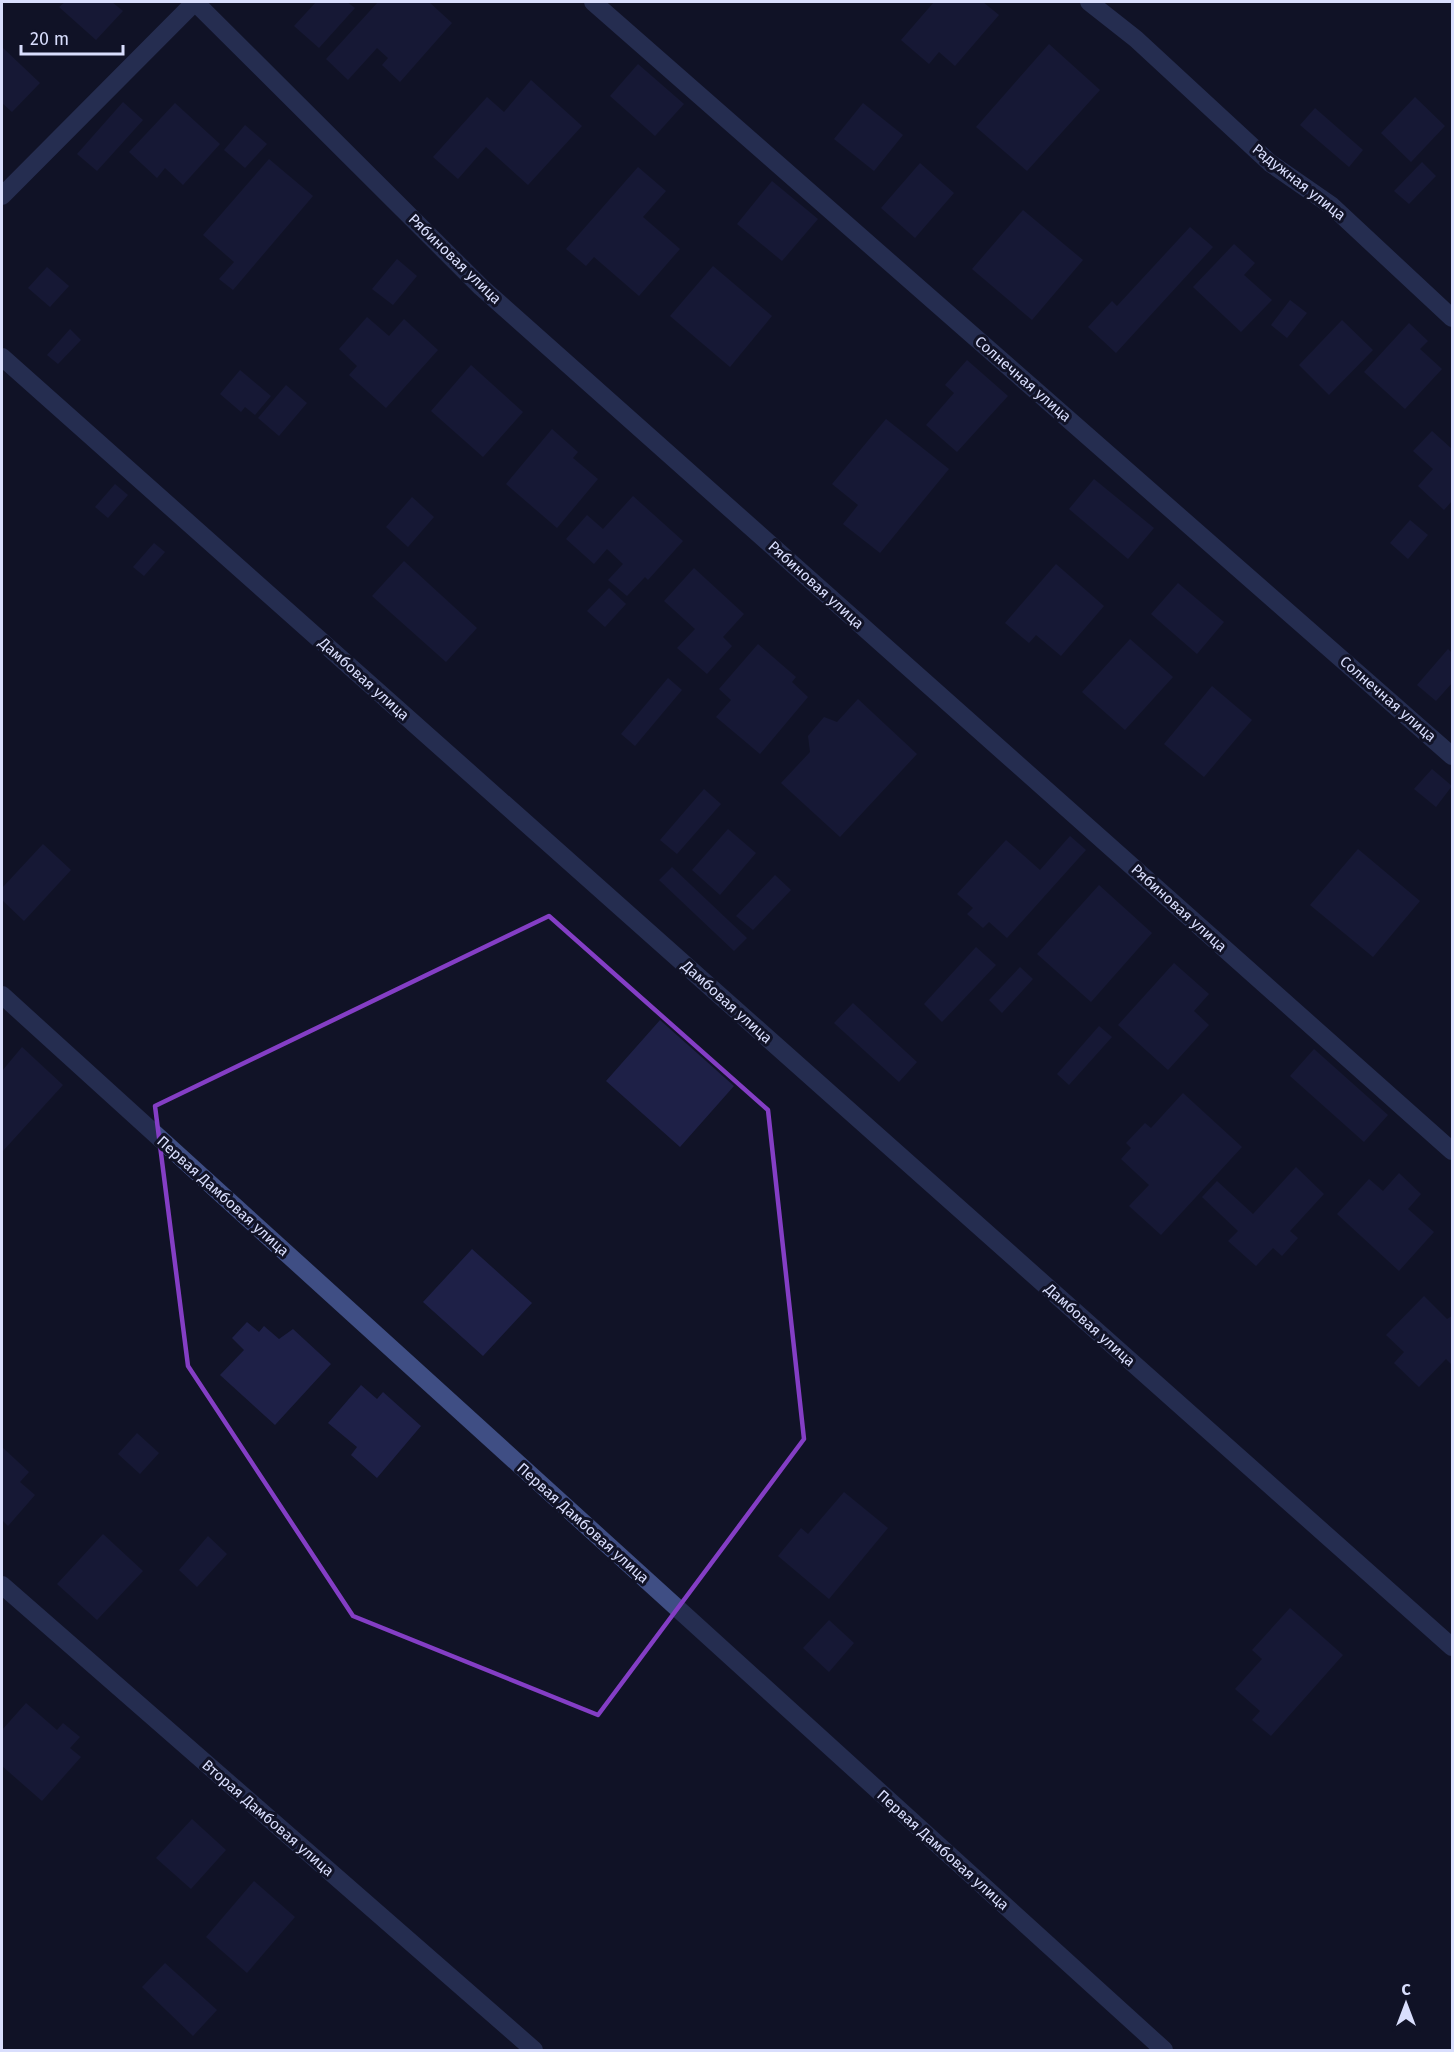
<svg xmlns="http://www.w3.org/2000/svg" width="1454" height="2052" viewBox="0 0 1454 2052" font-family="'Fira Sans',sans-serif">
<rect width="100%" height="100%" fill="#111327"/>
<path fill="#1e2047" d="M65,2h47l11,9 -27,29 -37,-33z
M316,2h31l8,6 -36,40 -25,-22z
M378,2h51l23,21 -52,59 -18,-17 6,-7 -11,-10 -29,32 -22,-21z
M934,2h49l16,13 -44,51 -16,-14 -10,12 -28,-24z
M1049,44l51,46 -73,81 -51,-44z
M2,47l38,36 -28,29 -10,-9z
M638,64l46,40 -29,32 -45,-40z
M531,80l51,46 -54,59 -42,-38 -28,32 -25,-22 54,-60 17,15z
M1415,97l30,29 -34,36 -30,-29z
M123,102l20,18 -46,51 -20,-17z
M175,103l45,41 -37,41 -18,-17 -8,10 -28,-26z
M863,103l40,32 -29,36 -40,-32z
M1315,108l48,42 -14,17 -49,-42z
M245,125l22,19 -22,24 -21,-18z
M269,159l44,37 -80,94 -14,-11 15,-17 -31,-27z
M1422,162l14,14 -27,28 -15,-13z
M920,163l34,30 -39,45 -34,-30z
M638,167l28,24 -23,26 37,32 -41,47 -45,-39 -8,9 -20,-17z
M772,181l46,38 -36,42 -45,-37z
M1023,210l60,50 -51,60 -60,-51z
M1190,227l23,20 -97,106 -28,-26 24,-26 5,5z
M1234,244l21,19 -11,12 28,25 -31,32 -48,-45z
M397,259l20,17 -24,29 -21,-16z
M713,266l59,50 -42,51 -60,-51z
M47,267l22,19 -19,21 -22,-19z
M1290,300l17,13 -20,25 -16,-13z
M367,317l22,19 15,-17 34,31 -52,58 -37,-33 8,-9 -18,-17z
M1342,320l31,30 -44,45 -30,-30z
M1409,323l19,18 -8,8 22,20 -37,40 -41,-37z
M70,329l11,11 -23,24 -11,-9z
M967,360l41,36 -51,56 -31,-27 28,-32 -9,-8z
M471,365l52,47 -40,45 -52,-46z
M240,370l31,26 -16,19 -10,-8 -4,5 -21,-18z
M286,385l21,18 -28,33 -21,-18z
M886,419l63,50 -69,84 -37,-29 15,-19 -26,-21z
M552,429l26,23 -5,6 25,21 -41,49 -51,-44z
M1432,431l20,18v52l-8,9 -26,-24 15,-17 -20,-18z
M1094,479l60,49 -26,31 -59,-50z
M115,484l13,11 -20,23 -13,-11z
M633,496l50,45 -35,39 -3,-3 -18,19 -19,-16 15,-16 -16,-15 -13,15 -28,-25 21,-24 16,14z
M412,497l22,20 -26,30 -22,-20z
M1410,520l18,15 -20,24 -18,-16z
M154,543l11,9 -21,24 -11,-9z
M404,561l73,67 -31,34 -74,-66z
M1056,564l48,42 -43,50 -25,-21 -7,8 -24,-20z
M694,568l50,46 -21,23 9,9 -25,28 -30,-26 18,-19 -31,-28z
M1178,583l46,39 -27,32 -46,-40z
M609,588l17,16 -21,23 -18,-16z
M1130,639l43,38 -48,53 -43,-38z
M758,644l38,33 -4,5 16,15 -48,57 -44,-37 15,-17 -12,-11z
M1448,649l4,4v30l-16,18 -19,-16z
M668,678l14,12 -47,56 -14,-12z
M1212,686l40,34 -48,57 -40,-33z
M858,699l59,55 -77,83 -59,-54 29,-31 -2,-16 16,-19 13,5z
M1432,769l20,17 -16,21 -22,-18z
M704,789l17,15 -44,50 -17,-14z
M728,829l28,24 -36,42 -28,-25z
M1070,836l16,14 -79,88 -18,-16 -6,6 -16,-14 6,-6 -16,-14 49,-54 34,30z
M43,844l28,26 -47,51 -22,-21v-12z
M1358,849l62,52 -47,56 -63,-52z
M672,867l75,71 -13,13 -75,-71z
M775,875l16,15 -38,40 -17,-14z
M1099,885l53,48 -61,69 -54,-48z
M976,947l20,18 -54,57 -18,-18z
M1174,963l35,31 -15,17 15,14 -41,45 -50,-45z
M1020,967l13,12 -31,34 -13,-13z
M853,1003l64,59 -18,20 -65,-59z
M660,1020l74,66 -54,61 -74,-66z
M1099,1026l13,11 -43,48 -12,-11z
M22,1047l41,38 -61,67v-81z
M1314,1049l74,66 -24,27 -74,-66z
M1183,1093l59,54 -81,88 -32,-29 20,-21 -28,-26 10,-11 -5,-5 19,-20 6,5z
M1296,1167l28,27 -34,37 8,7 -16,18 -9,-8 -17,18 -28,-25 10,-10 -36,-34 15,-16 36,33z
M1399,1173l22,21 -13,15 26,23 -35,39 -62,-57 32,-35 14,12z
M472,1249l60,54 -49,53 -60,-54z
M1424,1296l23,23 5,-3v49l-6,-6 -27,28 -25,-24 10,-11 -18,-17z
M247,1322l12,10 5,-6 15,13 14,-10 38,35 -56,61 -55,-50 24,-25 -12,-12z
M361,1385l16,14 6,-7 38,34 -44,52 -26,-23 6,-8 -29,-24z
M137,1433l22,20 -19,21 -22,-20z
M2,1447l27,25 -9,10 15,13 -27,31 -6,-6z
M844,1492l44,36 -59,71 -51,-43 23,-28 7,6z
M103,1534l40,37 -46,49 -40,-36z
M208,1536l19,18 -30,33 -18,-17z
M1290,1608l53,47 -72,81 -19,-16 8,-9 -25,-22 27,-30 -10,-9z
M829,1620l25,23 -25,29 -26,-24z
M26,1703l31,27 6,-7 17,14 -10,11 11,9 -39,44 -40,-35v-36z
M192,1819l34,31 -35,39 -35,-31z
M254,1881l41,36 -48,56 -41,-36z
M165,1963l52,47 -24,26 -51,-49z"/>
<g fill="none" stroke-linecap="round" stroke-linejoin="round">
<path stroke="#3f4e84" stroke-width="18" d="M195,2l286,285 971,864
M593,2l859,754
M1089,2l47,37 134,124 62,43 120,112
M2,196l193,-194
M2,357l1450,1290
M2,995l1162,1055
M2,1585l532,465"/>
</g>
<path d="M0 0H1454V2052H0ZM549,916l219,194 36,329 -206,276 -245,-99 -165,-250 -33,-260z" fill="#111327" fill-opacity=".55" fill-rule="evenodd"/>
<path fill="none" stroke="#843ec5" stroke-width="4.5" stroke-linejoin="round" d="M549,916l219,194 36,329 -206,276 -245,-99 -165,-250 -33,-260z"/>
<g text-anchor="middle" stroke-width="6" stroke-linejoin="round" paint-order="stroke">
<g font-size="15" fill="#d9defd" stroke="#111327">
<text transform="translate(1299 182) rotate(38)" y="5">Радужная улица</text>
<text transform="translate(455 259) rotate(44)" y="5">Рябиновая улица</text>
<text transform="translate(1023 379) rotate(41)" y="5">Солнечная улица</text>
<text transform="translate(816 585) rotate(42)" y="5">Рябиновая улица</text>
<text transform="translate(364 679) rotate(42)" y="5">Дамбовая улица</text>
<text transform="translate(1388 699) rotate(41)" y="5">Солнечная улица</text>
<text transform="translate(1179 908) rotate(42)" y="5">Рябиновая улица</text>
<text transform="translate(727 1002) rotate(42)" y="5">Дамбовая улица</text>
<text transform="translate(223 1196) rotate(42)" y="5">Первая Дамбовая улица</text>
<text transform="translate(1090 1325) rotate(42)" y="5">Дамбовая улица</text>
<text transform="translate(583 1523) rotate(42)" y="5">Первая Дамбовая улица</text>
<text transform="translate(268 1818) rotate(41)" y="5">Вторая Дамбовая улица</text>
<text transform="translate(943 1850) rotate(42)" y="5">Первая Дамбовая улица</text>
</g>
</g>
<rect width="1454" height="2052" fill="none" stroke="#d9defd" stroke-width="6"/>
<g transform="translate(1406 2004)" stroke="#111327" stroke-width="4.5" paint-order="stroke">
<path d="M0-4.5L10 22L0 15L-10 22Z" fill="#d9defd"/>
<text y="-9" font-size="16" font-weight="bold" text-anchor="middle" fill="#d9defd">С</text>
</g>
<path d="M21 45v9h102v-9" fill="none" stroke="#d9defd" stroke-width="3"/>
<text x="30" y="45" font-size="18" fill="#d9defd" stroke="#111327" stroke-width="4.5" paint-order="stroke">20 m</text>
</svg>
